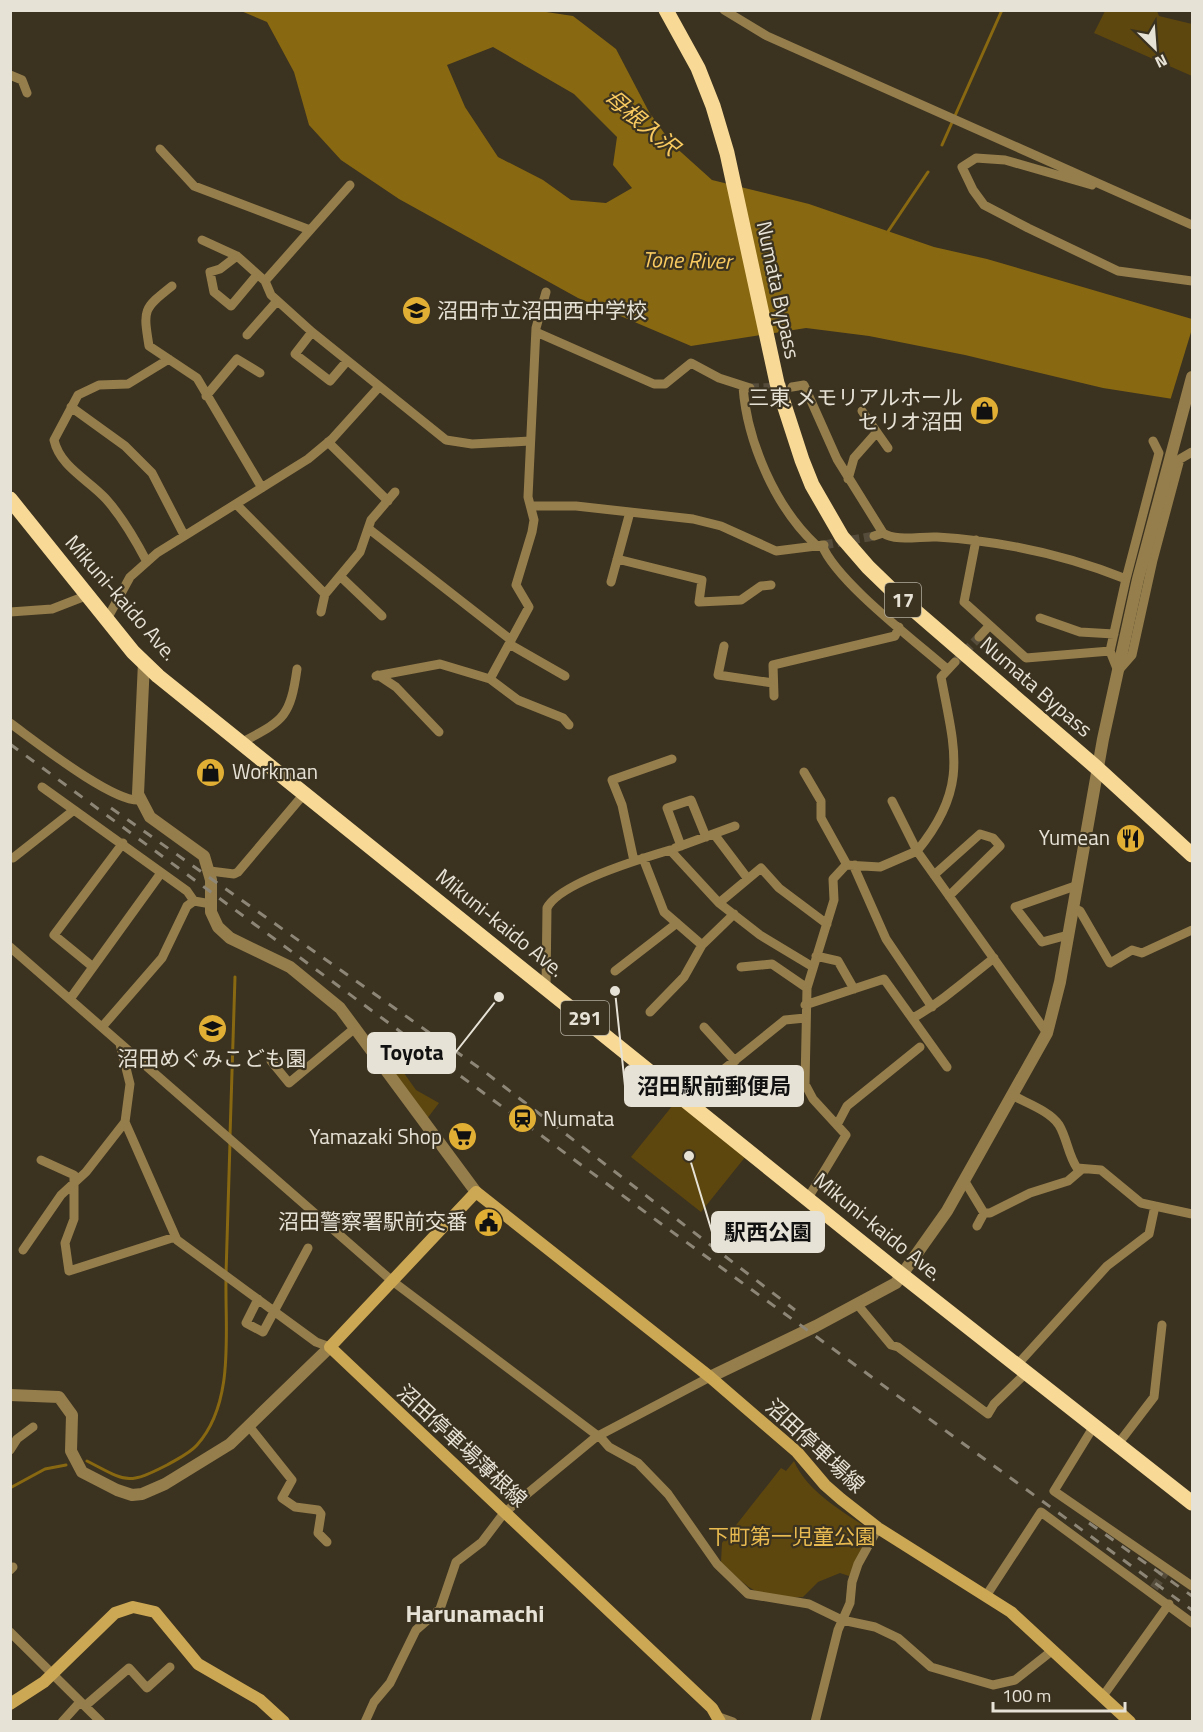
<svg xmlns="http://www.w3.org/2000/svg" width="1203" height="1732" viewBox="0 0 1203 1732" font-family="'Titillium Web','Noto Sans JP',sans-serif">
<rect width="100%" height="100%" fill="#3b3220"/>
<path fill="#5e470e" d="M1105,11h52l2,5 33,8v52l-98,-43z
M378,1050l16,9 22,31 23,13 -13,17z
M677,1100l69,56 -45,56 -70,-55z
M794,1461c13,31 51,52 78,70l-23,45 -9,-3 -22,9 -15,15c-44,4 -53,-7 -82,-35l1,-19 59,-75 5,3z"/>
<path fill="#886811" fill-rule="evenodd" d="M533,10l40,6 43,33 33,63 23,32 40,36 97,24 125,43 53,12 205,60v83l-89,-14 -138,-33 -96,-19 -63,-8 -115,18 -113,-48 -179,-99 -58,-39 -32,-35 -15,-53 -27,-50 -26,-11zM493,47l81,47 43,43 -4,28 19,23 -26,15 -35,-3 -28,-20 -45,-23 -33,-50 -18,-42z"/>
<path fill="#3b3220" d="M1192,329l-1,75 -21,-3z"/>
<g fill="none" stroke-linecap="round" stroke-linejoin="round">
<path stroke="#886811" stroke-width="3" d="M942,145l60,-135
M887,233l41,-61
M230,1136l5,-159
M226,1274l4,-132
M87,1461c39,20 39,25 80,4 10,-6 22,-11 30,-20 38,-42 28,-113 29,-165
M10,1488l35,-19 21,-4"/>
<path stroke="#554c3b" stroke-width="9" stroke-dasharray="9 4.5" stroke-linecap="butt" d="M750,388l42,-1
M824,545l50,-9
M955,662l24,-25
M1154,1588l13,-19"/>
<path stroke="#957e4c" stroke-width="9" d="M724,10l43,26 425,189
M10,75l12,5 5,13
M160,149l34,37 116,44
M1092,185l-87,-25 -29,-2 -14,9 11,23 11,15 44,23 90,43 74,10
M202,240l35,16 28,25 6,14 41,37 134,108 26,4 58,-3
M237,256l-17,13 -10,3 4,20 17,14 26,-31
M265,281l85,-96
M172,286c-29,23 -29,23 -23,60l48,32 65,110
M312,332l-17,22 35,27 17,-20
M536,332l118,52h11l26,-21 28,15 31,10
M247,335l30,-34
M743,387c4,54 32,120 73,158
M792,387l12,-2 33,74 46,74
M206,396l31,-37 23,14
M71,407l54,39 27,27 32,62
M862,411l26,37
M328,442l60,59
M848,479l6,-21 23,-26
M236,504l89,90
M531,506h45l117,13 28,7 55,25 48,-6
M369,529l142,111
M874,536l9,-3c13,9 38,3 54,4 64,4 129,18 189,42l-16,72 8,20 14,-16 21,-95 27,-101 12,-7
M976,540l-12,62 62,56 84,-7
M822,545c14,36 93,96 125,124
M617,559l85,21 -3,22 42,-2 20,-14 10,-1
M147,562c-12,-23 -24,-44 -41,-63 -17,-19 -46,-32 -52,-59l24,-45 21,-10 29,-1 41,-25
M340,576l42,40
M1126,579l33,-126 -6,-12
M611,582l19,-70
M10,612l42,-3 36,-14
M321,612l4,-18 35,-42 11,-32 24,-28
M1040,618l40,14 34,2
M107,619l23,-42 27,-24 151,-94 24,-20 47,-52
M979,637l10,-11
M509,644l56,32
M724,646l-6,29 55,8
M955,662l-14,15c14,74 28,111 -24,174l130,182
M378,675l18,12 43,45
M376,676l64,-12 50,15 39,-72 -13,-22 16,-53 2,-12 -6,-23 8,-169 10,-36
M490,679l28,21 45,18 6,7
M774,696l-1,-31 122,-29 4,-9
M10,723c25,18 103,80 130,77
M241,743c42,-23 49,-24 56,-74
M804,772l17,29v17l26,47
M42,787l145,104 7,10 17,3
M714,834l34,45
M681,846l-14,-38 24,-8 15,37
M675,848l60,-22
M13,858l61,-48
M643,858l21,54 38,33
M634,861l-12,-56 -10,-25 60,-21
M855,865v4l31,70 46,68
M210,871l24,3 4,-2 66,-78
M934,875l46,-41 13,4 7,8 -51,50
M719,903l42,-35 18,20 48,36
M1074,908l6,3 30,52 22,-13 10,3 50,-23
M1068,935l-26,7 -27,-35 63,-22
M10,947l381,333 211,159 7,8 29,16 30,31 49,70 31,30 61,10 33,16 33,7 23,11 33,29 62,18 22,-5 38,-30
M816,956l22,5 16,28
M93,967l-39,-32 69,-92
M741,967l31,-3 35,24
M615,971l62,-48
M546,987l1,-79c12,-25 96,-50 123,-58l49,53 41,32 53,32
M70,999l91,-126
M805,1005l79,-26 63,88
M650,1012l34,-35 18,-32 32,-31
M913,1018c30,-17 54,-39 81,-60
M102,1027l60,-69 25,-52 7,-5
M704,1027l31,34
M120,1044l10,40 -5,38 52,118 139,102 14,5
M271,1061l18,22 66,-55
M707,1087l6,-9 72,-58 20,-2
M1012,1095c14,8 38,16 47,30 8,13 9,30 18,43l24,2 40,33 51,11
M837,1125l10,-19 73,-59
M41,1160l33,15v44l-9,24 4,28 106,-34
M964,1180l20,33 -7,13
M808,1198l38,-63 -33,-36 -8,-15 2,-96 27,-88 -1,-21 13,-14 34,2 37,-16 -25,-50
M984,1213h6l40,-20 38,-12 14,-12
M23,1250l38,-55 25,-23 39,-50
M258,1299l-12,24 17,9 45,-84
M857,1304l34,41 7,2 90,67 6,-10 33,-32
M1017,1365l90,-99 42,-32 6,-28
M248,1425l44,55 -10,18 13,9 23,3 3,4 -3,19 9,9
M1094,1426l-40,65 138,95
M1118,1444l36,-47 8,-72
M10,1450l7,-11 16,-12
M10,1570l3,-3
M986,1596l55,-84 151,111
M10,1632l91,90
M1103,1696l66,-92
M85,1706l44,-38 18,20 23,-21
M719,1717l14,5
M62,1722l18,-20
M365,1722l9,-20 16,-19 26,-53 24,-21 16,-47 26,-20 22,-29 92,-76 114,-60
M815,1722l23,-92 12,-27 2,-21 6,-18 20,-36"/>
<path stroke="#957e4c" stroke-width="12" d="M144,662l-6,132 12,23 54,39 7,24v32l7,15 12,11 60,29 50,41 136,184
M710,1377l106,-51 80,-43 51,-72 100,-178 13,-51 43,-243 35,-160 54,-202
M10,1395l49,2 13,18 -1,36 11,21 35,18 15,5 10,-1 23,-10 65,-40 100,-97"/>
<path stroke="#cda854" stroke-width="12" d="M10,1704l34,-22 71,-69 18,-6 22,5 43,52 62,36 24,22
M720,1722l-8,-14 -52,-49 -330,-312 146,-155 234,185 87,75 28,33 16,14 37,29 133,84 119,110"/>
<path stroke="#f8da96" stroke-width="15" d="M666,10l32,58 15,38 14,47 50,230 25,77 10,25 30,52 26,30 31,30 198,171 95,87
M10,499l123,153 25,24 744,599 290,228"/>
<path stroke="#8d8677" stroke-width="3" stroke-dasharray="10 10" stroke-linecap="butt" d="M10,744l650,479 532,387
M111,808l374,264 310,238
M1089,1523l103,73"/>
</g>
<defs>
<symbol id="school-disc" viewBox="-11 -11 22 22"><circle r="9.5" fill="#e0af34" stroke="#3b3220"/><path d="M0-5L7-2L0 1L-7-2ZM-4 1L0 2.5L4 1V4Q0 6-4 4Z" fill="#111"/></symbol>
<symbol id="shop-disc" viewBox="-11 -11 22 22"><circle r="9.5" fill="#e0af34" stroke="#3b3220"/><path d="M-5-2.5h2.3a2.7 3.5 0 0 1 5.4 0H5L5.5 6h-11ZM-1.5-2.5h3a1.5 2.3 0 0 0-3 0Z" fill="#111"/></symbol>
<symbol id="restaurant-disc" viewBox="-11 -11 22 22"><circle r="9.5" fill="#e0af34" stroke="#3b3220"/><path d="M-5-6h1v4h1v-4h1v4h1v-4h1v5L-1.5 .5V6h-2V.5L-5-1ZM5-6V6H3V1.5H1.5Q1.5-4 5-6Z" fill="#111"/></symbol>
<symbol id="station-disc" viewBox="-11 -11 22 22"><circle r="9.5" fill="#e0af34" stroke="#3b3220"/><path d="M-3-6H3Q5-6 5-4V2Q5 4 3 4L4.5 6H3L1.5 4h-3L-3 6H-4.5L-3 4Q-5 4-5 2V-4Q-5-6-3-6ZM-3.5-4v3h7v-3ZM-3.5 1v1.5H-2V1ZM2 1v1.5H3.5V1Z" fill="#111"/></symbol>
<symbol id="supermarket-disc" viewBox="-11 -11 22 22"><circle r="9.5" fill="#e0af34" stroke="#3b3220"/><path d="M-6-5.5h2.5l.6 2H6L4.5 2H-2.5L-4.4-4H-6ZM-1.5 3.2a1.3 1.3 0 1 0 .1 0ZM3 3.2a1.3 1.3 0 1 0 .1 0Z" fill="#111"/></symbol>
<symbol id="civic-disc" viewBox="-11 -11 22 22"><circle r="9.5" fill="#e0af34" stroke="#3b3220"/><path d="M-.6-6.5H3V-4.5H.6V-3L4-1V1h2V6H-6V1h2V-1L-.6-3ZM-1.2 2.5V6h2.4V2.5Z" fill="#111"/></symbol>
</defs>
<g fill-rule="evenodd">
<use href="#school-disc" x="400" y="294" width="33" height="33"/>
<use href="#shop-disc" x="968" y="394" width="33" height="33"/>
<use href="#shop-disc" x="194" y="756" width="33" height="33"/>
<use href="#restaurant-disc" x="1114" y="822" width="33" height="33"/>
<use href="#school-disc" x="196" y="1012" width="33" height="33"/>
<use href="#station-disc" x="506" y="1102" width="33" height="33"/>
<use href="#supermarket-disc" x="446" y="1120" width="33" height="33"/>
<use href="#civic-disc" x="472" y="1206" width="33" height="33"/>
</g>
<g text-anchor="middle" stroke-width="4.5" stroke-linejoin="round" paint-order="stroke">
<g fill="#3b3220" stroke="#b3ad9f" stroke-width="1.5">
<rect x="885" y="583" width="36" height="34" rx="4.5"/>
<rect x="561" y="1001" width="48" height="34" rx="4.5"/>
</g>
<g font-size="20" font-weight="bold" fill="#e7e2d6">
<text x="903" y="607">17</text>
<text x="585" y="1025">291</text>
</g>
<g font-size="21" fill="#e7e2d6" stroke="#3b3220">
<text transform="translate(778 290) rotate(78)" y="7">Numata Bypass</text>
<text transform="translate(121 598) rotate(49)" y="7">Mikuni-kaido Ave.</text>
<text transform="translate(1036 687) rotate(41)" y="7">Numata Bypass</text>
<text transform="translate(500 923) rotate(39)" y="7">Mikuni-kaido Ave.</text>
<text transform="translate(878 1227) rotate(39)" y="7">Mikuni-kaido Ave.</text>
<text transform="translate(462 1446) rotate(43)" y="7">沼田停車場薄根線</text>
<text transform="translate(815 1446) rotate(43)" y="7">沼田停車場線</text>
</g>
<g font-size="21" fill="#e7e2d6" stroke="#3b3220" text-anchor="end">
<text x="437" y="318" text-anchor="start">沼田市立沼田西中学校</text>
<text x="963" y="405">三東 メモリアルホール<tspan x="963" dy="24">セリオ沼田</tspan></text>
<text x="232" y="779" text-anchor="start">Workman</text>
<text x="1110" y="845">Yumean</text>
<text x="212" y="1066" text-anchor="middle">沼田めぐみこども園</text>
<text x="543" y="1126" text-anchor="start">Numata</text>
<text x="442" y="1144">Yamazaki Shop</text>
<text x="467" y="1229">沼田警察署駅前交番</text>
</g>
<g font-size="21" fill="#e9bb50" stroke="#3b3220">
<text x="792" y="1544">下町第一児童公園</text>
</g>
<g font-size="22" font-style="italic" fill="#f8ca60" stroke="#3b3220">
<text transform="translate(642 122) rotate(40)" y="8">母根入沢</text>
<text transform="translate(687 260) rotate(1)" y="8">Tone River</text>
</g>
<g font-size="24" font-weight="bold" fill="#e7e2d6" stroke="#3b3220">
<text x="475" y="1622">Harunamachi</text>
</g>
</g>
<path fill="none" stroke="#e7e2d6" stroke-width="2" d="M499 997L455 1053M615 991L625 1086M689 1156L712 1232"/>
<g fill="#e7e2d6" stroke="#3b3220" stroke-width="2">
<circle cx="499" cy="997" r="6"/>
<circle cx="615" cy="991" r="6"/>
<circle cx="689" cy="1156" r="6"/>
</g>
<g fill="#e7e2d6" stroke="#e7e2d6" stroke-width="2">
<rect x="368" y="1033" width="87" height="40" rx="6"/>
<rect x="625" y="1066" width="178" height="40" rx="6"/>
<rect x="712" y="1212" width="112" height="40" rx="6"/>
</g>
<g font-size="22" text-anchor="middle" font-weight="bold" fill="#111">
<text x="412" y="1060">Toyota</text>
<text x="714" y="1094">沼田駅前郵便局</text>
<text x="768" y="1240">駅西公園</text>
</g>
<rect width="1203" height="1732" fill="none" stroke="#e7e2d6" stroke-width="24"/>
<g transform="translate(1155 48) rotate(155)" stroke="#3b3220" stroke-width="4.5" paint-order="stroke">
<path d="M0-4.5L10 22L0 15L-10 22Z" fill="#e7e2d6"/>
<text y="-9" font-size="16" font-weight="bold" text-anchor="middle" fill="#e7e2d6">N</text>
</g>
<path d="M993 1702v9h132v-9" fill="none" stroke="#e7e2d6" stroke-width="3"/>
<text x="1002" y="1702" font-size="18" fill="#e7e2d6" stroke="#3b3220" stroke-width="4.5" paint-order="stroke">100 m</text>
</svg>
